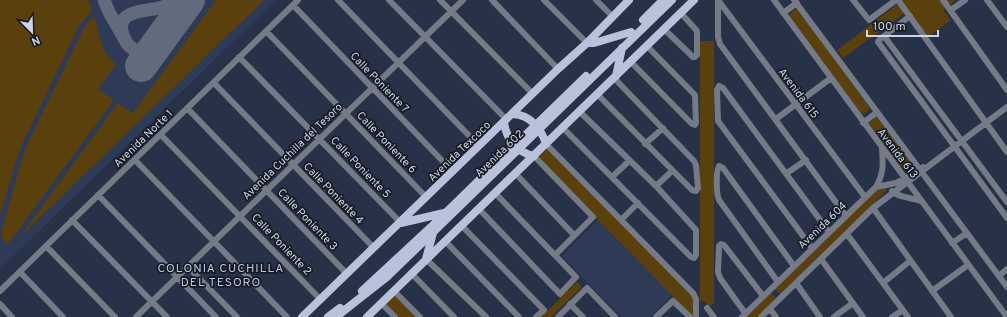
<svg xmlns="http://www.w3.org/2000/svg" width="1007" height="317" viewBox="0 0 1007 317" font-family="Overpass,sans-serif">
<rect width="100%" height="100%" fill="#273148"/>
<path fill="#2e3a56" d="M0,0h276l-276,269z
M598,220l74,75 -22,22h-29l-59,-61z"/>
<path fill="#59400c" d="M0,0h88l4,11 -12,13 -57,118 -7,19 -16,54z
M216,0h48l-240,233v-2l94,-128 15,10z
M900,0h56l-13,10 8,10 -23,17z
M898,4l7,9 -62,45 -6,-8z
M796,9l3,1 70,97v3l-5,4 -3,-1 -71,-96v-4z
M94,15c4,12 5,25 11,37 2,4 7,8 11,12l-18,25 16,11 -106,144 -6,-5 -1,-6 24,-84 58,-119z
M700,41h14v262l-5,4 -4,-6h-5z
M875,117h2l36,48 -9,7 -35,-48v-2z
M548,148l145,149 2,20h-2l-156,-159z
M886,187v4l-2,2 -104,101 -6,-6 103,-100z
M577,282l5,5 -31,30h-10z
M770,292l6,6 -19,19h-12z
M395,295l21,22h-17l-13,-13z"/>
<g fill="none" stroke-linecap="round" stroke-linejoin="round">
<path stroke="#626b7e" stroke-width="13" d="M104,0l5,12 19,33 18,14
M126,42c-14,-28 7,-30 28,-33 9,-2 19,-5 27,-9"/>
<path stroke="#626b7e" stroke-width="32" d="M141,66l48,-66"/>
<path stroke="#757b86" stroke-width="6" d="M338,0l141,146
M389,0l118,120
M440,0l93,94
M492,0l66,69
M544,0l43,43
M596,0l17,17
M718,0v37l2,7 126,172
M718,0l147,197
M774,0l233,317
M794,0l213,287
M853,0l16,20 27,-20
M898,0l109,152
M943,0l64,90
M987,0l20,27
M293,5l160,167
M951,10l14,-10
M783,13l14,-10
M910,16l-31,24 -1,2 129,176
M664,29l29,28h2l2,-2v-24l-16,-18
M266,31l160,166
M884,36l123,166
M239,57l162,166
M631,62l61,62 3,1 1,-2 -1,-28 -48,-49
M214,83l160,165
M597,94l95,96 4,1 2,-3 -2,-23 -2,-4 -80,-83
M188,109l159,165
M776,119l55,-41
M863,123l14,-11
M563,128l128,129 3,1 2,-3v-25l-40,-44 -76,-74
M161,135l160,165
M546,144l147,149 3,6v18
M645,144l18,-16
M534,156l59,61 -38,38
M135,160l152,157
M515,173l59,62
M787,173l19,-13
M612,177l17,-16
M656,186l16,-15
M876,187c8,-14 7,-23 6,-39
M892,191c5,6 20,7 29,10
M98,195l118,122
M873,208l78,109
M479,209l81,85 16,-17 -81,-84
M622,219l16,-16
M72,220l95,97
M462,226l82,84 -8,7
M847,234l61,83
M445,241l74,76
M952,243l15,-10
M46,246l69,71
M812,248l-94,-127 -1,-31 2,-4 4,2 106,144
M426,259l60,58
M821,259l42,58
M188,267l49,50
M20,272l43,45
M411,273l43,44
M999,276l8,-7
M778,282l-59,-82c-3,-7 -3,-29 0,-34l4,2 71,98
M796,283l24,34
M883,283l27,-22
M0,291l298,-291
M394,291l26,26
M932,291l36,-26
M381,303l14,14
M0,304l12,13
M570,304l13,13
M707,308l7,9
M770,309l6,8
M745,313l-25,-35 -2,-6 1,-26 2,-2 3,1 39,51
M136,317l327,-317
M558,317l29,-29 28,29
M656,317l17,-16 17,16
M742,317l134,-130 20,-4 27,-16
M761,317l112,-109 134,-101
M834,317l19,-14
M892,317l11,-7"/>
<path stroke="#b8c3db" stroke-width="8" d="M643,20l20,-20
M587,43h7l37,-11
M616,76l6,-28
M513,114c17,1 28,14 33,30
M504,123c3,17 13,29 30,33
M401,223l43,-10
M426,259l7,-26
M362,291l69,-64 155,-151
M302,317l256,-248 29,-26 42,-43
M328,317l12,-9
M336,317l52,-41 284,-276
M367,317l327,-317"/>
</g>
<g text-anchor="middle" stroke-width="3.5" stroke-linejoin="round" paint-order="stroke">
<g font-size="11" fill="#cdd4e2" stroke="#151a24">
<text transform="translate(380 82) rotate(46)" y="4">Calle Poniente 7</text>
<text transform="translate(799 93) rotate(53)" y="4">Avenida 615</text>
<text transform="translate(143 138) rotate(-44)" y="4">Avenida Norte 1</text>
<text transform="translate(387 142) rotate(46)" y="4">Calle Poniente 6</text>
<text transform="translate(292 151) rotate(-44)" y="4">Avenida Cuchilla del Tesoro</text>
<text transform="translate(459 151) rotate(-44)" y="4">Avenida Texcoco</text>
<text transform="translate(499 153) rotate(-44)" y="4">Avenida 602</text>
<text transform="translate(898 153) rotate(53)" y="4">Avenida 613</text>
<text transform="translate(361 167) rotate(46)" y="4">Calle Poniente 5</text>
<text transform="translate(334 193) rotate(46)" y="4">Calle Poniente 4</text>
<text transform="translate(308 219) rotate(46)" y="4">Calle Poniente 3</text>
<text transform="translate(822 225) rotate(-44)" y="4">Avenida 604</text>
<text transform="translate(282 244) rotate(46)" y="4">Calle Poniente 2</text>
</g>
<g font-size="12" letter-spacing="1" fill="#b9c6e3" stroke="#151a24">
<text x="221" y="272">COLONIA CUCHILLA<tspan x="221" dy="14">DEL TESORO</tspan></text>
</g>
</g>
<g transform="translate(32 32) rotate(157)" stroke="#151a24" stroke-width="3" paint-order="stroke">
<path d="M0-3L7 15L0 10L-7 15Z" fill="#cdd4e2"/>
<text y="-6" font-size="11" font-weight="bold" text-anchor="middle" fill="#cdd4e2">N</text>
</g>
<path d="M867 30v6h71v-6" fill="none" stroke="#cdd4e2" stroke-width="2"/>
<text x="873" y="30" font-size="12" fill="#cdd4e2" stroke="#151a24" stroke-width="3" paint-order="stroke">100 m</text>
</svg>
